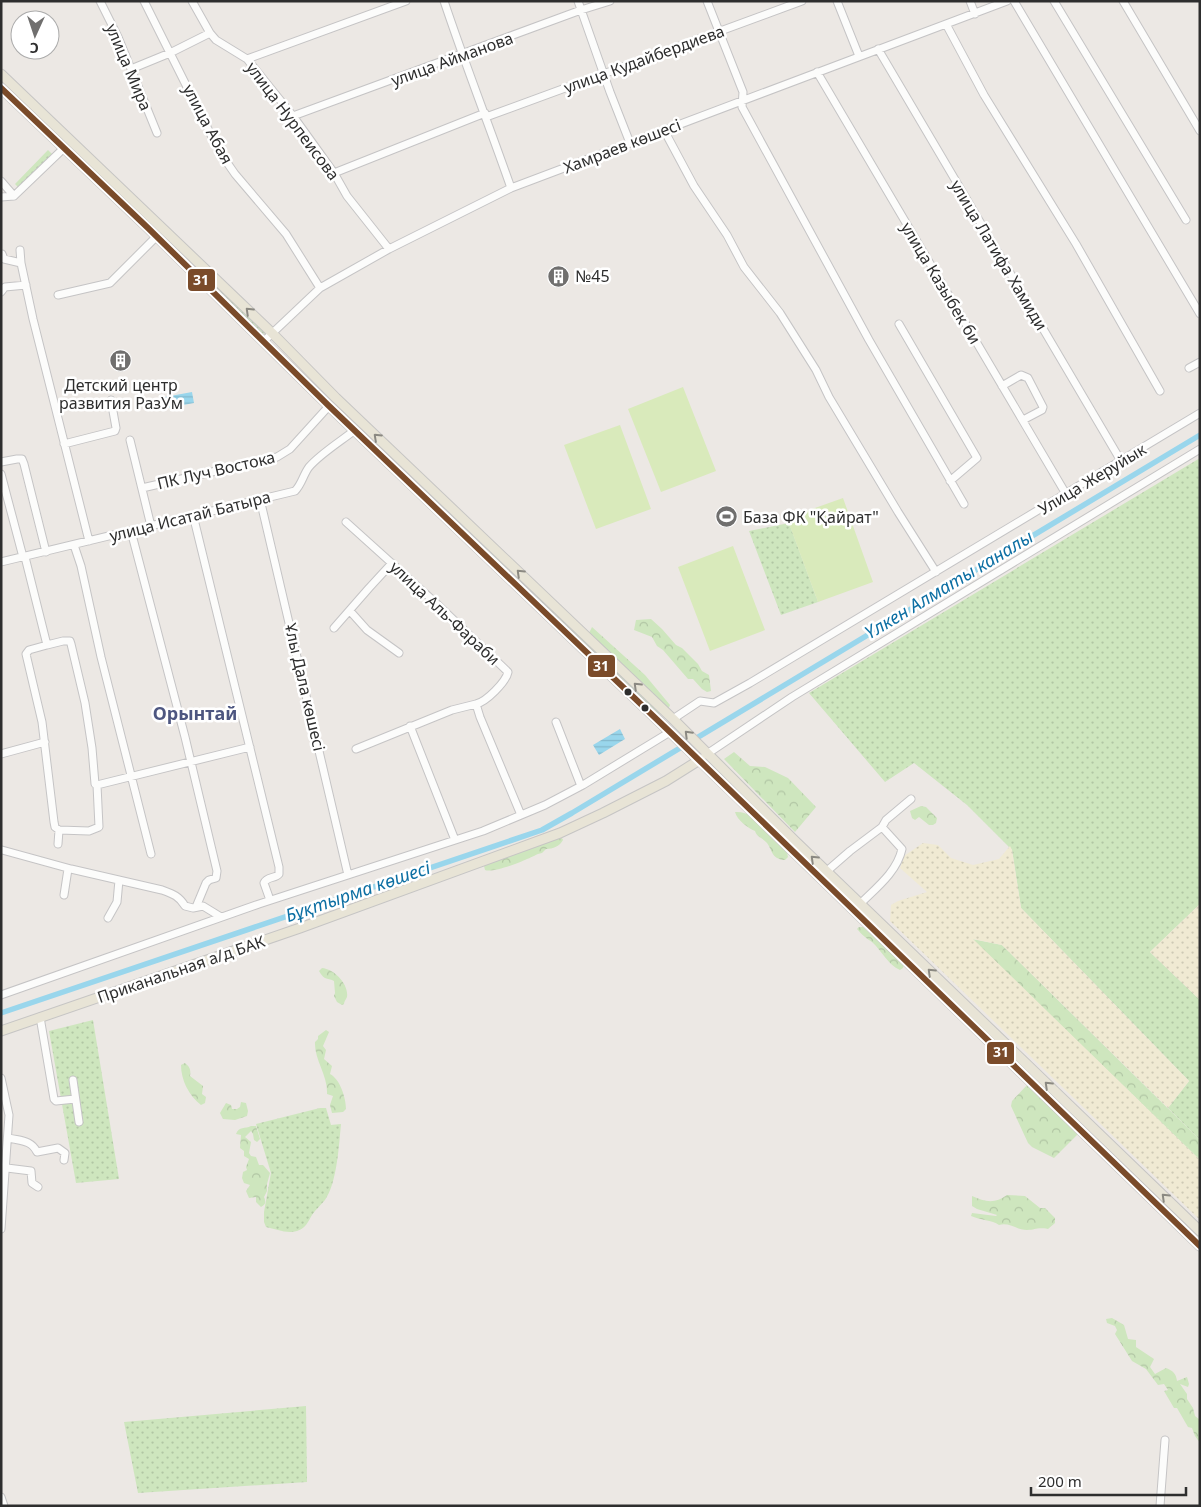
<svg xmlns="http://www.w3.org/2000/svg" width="1201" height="1507" viewBox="0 0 1201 1507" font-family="'Noto Sans',sans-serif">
<defs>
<pattern id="grass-dots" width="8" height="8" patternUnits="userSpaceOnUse" patternTransform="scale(1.25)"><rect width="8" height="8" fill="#cee6be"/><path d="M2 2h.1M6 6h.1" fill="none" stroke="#b1c6a4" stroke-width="1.8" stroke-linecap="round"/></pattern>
<pattern id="forest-crowns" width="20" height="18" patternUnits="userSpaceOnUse" patternTransform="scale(1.25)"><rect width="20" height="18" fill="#cee6be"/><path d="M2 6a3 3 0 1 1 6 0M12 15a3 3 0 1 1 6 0" fill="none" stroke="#b1c6a4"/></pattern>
<pattern id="sand-dots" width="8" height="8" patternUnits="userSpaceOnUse" patternTransform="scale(1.25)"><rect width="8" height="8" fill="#f0ead3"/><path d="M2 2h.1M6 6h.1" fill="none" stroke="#cec9b5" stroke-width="1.8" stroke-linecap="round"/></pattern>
<pattern id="water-rules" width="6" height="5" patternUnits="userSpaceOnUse" patternTransform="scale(1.25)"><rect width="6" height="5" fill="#99d6ec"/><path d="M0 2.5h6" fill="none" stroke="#84b8cb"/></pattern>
</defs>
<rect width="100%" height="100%" fill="#ece8e4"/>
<path fill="url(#grass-dots)" d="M1,77l262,253 2,4 -4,-1 -260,-252z
M48,150l4,4 -34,33 -3,-3z
M1200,458v446l-50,48 50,48v140l-32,-32 21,-27 -168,-173 -9,-58 -45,-45 -53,-42 -29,19 -76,-89z
M396,460l264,253 -2,3 -262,-252 -1,-3z
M789,523l29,79 -37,13 -32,-84z
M896,943l304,293v6l-305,-297z
M93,1020l26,159 -43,4 -27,-152z
M320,1108h6l5,17 10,-1c-2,21 -4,59 -16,76 -4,5 -9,9 -13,15 -4,7 -6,13 -15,16 -10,3 -21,-2 -31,-4l-2,-5v-10l7,-39 -15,-49z
M306,1406l1,76 -169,11 -14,-71z"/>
<path fill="url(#forest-crowns)" d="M651,619l11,10 14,16 6,3 16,16 4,7 7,4 2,16 -4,1 -5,-3 -9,-10h-5l-25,-29 -6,-4 -5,-9 -18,-7 2,-10z
M592,627l53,48 25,30 -2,5 -79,-77z
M734,752l16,14 15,1 23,11 28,29 -21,25 -71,-73z
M921,806l5,1 11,11 -1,5 -3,2h-4l-10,-8 -4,3 -3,-2 -2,-7z
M735,812c16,-1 26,12 35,24 5,8 17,10 18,21l-3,3c-15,-1 -12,-11 -19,-18 -5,-5 -9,-5 -11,-11 -7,-3 -18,-11 -20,-19z
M558,837l4,1 1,2c-3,6 -10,9 -17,9l-4,4c-6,1 -9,4 -15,6 -8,4 -35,14 -42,11l-1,-4 5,-2 52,-19c5,-5 13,-3 17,-8z
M859,927h4l41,38 -1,3 -3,2c-12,-5 -18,-19 -28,-28 -6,-4 -10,-7 -15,-13z
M972,939l30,6 198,195v20z
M322,968c12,1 27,16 25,29 -1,2 -3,5 -3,7l-2,1 -5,-3 -3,-6 1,-3 -1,-12c-8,-4 -9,0 -15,-10z
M326,1030l3,2 -6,14 3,4 -2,9 8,7 -2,8c10,5 16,24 16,35l-3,3 -11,1 -2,-8 3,-9 -6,-2c1,-19 -13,-34 -12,-52l3,-3v-3z
M185,1063c5,4 6,7 5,13l13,10 -1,8 4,3 -1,6 -4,2c-12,-9 -20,-25 -20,-40z
M1027,1085l52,48 -25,25 -22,-11 -4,-4 -17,-37 1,-5z
M241,1102l5,1 2,8 -1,5 -12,4 -12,-1 -3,-6 6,-10 5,2 1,4h5l3,-2z
M251,1126h5l4,13 -3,3 -3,-2 -1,-6 -2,-3 -6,6 6,5 -2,11 2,3 5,1 3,8h4l7,8 -3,11v7l-3,6c2,5 2,7 -3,10l-5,-5v-5l-7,1 -3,-7 4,-6 -6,-2 -2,-5 1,-6 4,-2 -1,-3 3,-8 -5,-3v-5l-4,-3 1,-13 -5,-1c3,-8 9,-5 15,-8z
M1007,1195l18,1 15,12h5l10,10v5l-7,6c-12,-2 -12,1 -21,1 -10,0 -18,-8 -28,-5 -7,-5 -19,-5 -28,-9l1,-3 24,3 1,-1 -20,-6 -5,-3v-10c13,6 23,8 35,-1z
M1112,1318l12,7 4,14 8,1v7l18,12 -4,8 5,7 11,-6c7,3 10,5 11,13l10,-4 2,7 -1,3 -8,-3 7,10v5l6,9 2,8 5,4v23l-5,-7 -3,-8 -4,-1 -11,-19h-3l-10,-17 4,-1 -4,-6 -6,1 -12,-16 -14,-8 -17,-27 2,-4 -2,-4 -8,-3 -1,-4z"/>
<path fill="url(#sand-dots)" d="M923,843l15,2 13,13 22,7 26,-6 11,-13 2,4 9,58 168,173 -21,27 -166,-163 -29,-6 227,221v60l-310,-299 1,-16 7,-4 29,-9 -27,-24 4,-12z
M1200,904v96l-50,-48z"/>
<path fill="#d9eabb" d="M683,387l33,84 -55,21 -33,-83z
M620,425l31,84 -55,20 -32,-84z
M843,498l30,84 -55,20 -31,-84z
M733,546l32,84 -55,21 -32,-84z"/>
<path fill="url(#water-rules)" d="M192,392l2,11 -38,7 -2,-11z
M620,729l5,10 -26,16 -6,-10z"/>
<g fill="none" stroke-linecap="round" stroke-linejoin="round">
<path stroke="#99d6ec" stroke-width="5.5" d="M1,1013l541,-183 30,-17 628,-378"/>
<defs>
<path id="minor" d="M100,1l18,36 39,96
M144,1l75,150 16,23 51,60 34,54
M192,1l18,32 6,7 31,19 46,57 41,57 13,23 42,53
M444,1c21,63 45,124 67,187
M578,1l32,91 20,51
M707,1l36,91 -1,15 127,233 95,164
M837,1l22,55
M970,1l5,13
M1014,1l186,313
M1054,1l132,219
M1123,1l77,130
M946,24l38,71 92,149 84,147
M878,49l243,412
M247,59l159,-58
M131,69l39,-16 40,-20
M817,72l249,422
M293,116l288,-106 29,-9
M486,117l316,-116
M664,130l30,56 33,49 17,32 36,46 36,57 13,27 69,115 38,60
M334,173l151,-60
M1,181l13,15
M1,197l13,-1 50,-48
M20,250l1,13
M2,254l2,5 17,4 12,56 56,222
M1,292l4,-5 21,-2
M58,295l52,-12 47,-47
M899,324l78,134 -27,23
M264,341l56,-53 69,-39 122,-61 496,-187
M1189,368l11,-6
M1002,386l19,-11 7,3 15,29 -1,3 -19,10
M130,440l21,86
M64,444l51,-13 1,-3 -5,-28
M1,462l16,-3h5l2,5 22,88
M1,474l22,83
M142,488l135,-31 13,-8 39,-43
M260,499l88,376
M193,515l86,352v7c-4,5 -12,2 -15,9l6,17
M346,522l91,82 71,68c-2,10 -22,30 -32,32l4,13 41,98
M131,531l54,206 32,134 -1,7 -7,2 -3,3 -10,24
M74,545l7,21 20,91 50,197
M25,557l22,88 16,-4h7l1,3 14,59 7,45 3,36 2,1 2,42 -10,4 -30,-1
M1,562l294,-71c7,-7 8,-16 14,-24 11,-13 32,-26 46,-37
M350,611l17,19 32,23
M334,628l35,-40 23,-25
M47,645l-18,5 -3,4 16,68 12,100 1,5 4,3 -1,14
M673,719l27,-18 14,2 36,-20 450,-270
M556,722l25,64
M410,726l45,114
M356,749l96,-39 24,-6
M1,754l44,-12
M707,754l85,-57 408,-248
M97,785l153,-38
M2,850l69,19 91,21c11,4 17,6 23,16l8,2 10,-2 18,11
M827,871l23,-20 32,-24
M64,895l4,-26
M860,904c16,-16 37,-32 42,-55l-20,-22 4,-7 25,-21
M108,918l9,-16 2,-22
M1,995l258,-91 224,-73 62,-26 38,-20 87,-53
M40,1017l14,82 2,2 19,-2
M1,1078l8,37 -8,114
M73,1080l6,42
M9,1138c12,3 22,2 28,14l21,-4 7,5 -1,7
M7,1168l24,3 1,12 6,4
M1,1497l3,9
M1160,1506l5,-66"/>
<path id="major" d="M1,74l271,259 64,65 337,321 122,122 405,390
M1,88l147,140 181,178 341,326 530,514
M1,1031l299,-103 260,-95 43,-20 63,-32 35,-22"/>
</defs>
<use href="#minor" stroke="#c5c4c5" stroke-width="9"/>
<use href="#major" stroke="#c6c5c4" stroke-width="11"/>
<use href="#minor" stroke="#fcfcfb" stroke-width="7"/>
<use href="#major" stroke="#e8e4d6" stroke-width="9"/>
<defs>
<path id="bus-1" d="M1,88l147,140 181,178 341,326 530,514"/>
</defs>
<use href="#bus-1" stroke="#fff" stroke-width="10"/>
<use href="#bus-1" stroke="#7a4b2a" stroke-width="6"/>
</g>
<defs><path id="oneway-chevron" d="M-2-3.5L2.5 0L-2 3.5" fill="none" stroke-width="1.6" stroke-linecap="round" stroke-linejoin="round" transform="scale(1.25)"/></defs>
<g stroke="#8b8982">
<use href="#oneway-chevron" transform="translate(249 311) rotate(-136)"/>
<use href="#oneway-chevron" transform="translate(377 437) rotate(-137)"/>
<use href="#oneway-chevron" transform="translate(520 573) rotate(-136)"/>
<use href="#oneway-chevron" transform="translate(637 686) rotate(-136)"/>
<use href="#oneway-chevron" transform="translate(688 734) rotate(-135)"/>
<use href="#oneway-chevron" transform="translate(814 859) rotate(-136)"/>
<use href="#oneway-chevron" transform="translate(931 972) rotate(-136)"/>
<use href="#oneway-chevron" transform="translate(1048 1085) rotate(-136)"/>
<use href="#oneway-chevron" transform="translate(1165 1197) rotate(-136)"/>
</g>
<defs>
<symbol id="building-disc" viewBox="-11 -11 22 22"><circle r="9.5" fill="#706f6e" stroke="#fff"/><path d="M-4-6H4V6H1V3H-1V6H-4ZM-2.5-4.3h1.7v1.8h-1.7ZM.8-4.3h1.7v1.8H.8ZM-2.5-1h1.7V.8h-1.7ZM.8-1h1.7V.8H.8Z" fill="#fff"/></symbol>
<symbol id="stadium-disc" viewBox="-11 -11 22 22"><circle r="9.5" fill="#706f6e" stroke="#fff"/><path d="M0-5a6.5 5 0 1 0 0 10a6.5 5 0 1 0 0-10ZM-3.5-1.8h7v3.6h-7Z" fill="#fff"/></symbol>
</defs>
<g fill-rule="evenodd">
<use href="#building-disc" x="546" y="264" width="25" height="25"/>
<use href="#building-disc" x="108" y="348" width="25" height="25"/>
<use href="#stadium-disc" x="714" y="504" width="25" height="25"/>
</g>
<g fill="#2e2e2e" stroke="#fff" stroke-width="2">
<circle cx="628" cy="692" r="4.5"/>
<circle cx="645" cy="708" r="4.5"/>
</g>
<g text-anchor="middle" stroke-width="5" stroke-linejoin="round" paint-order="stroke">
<g font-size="16" fill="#2e2e2e" stroke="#fff">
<text transform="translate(452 59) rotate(-20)" y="6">улица Айманова</text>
<text transform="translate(644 59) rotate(-20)" y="6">улица Кудайбердиева</text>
<text transform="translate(129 67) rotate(67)" y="6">улица Мира</text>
<text transform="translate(293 121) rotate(53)" y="6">улица Нурпеисова</text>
<text transform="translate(208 124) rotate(62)" y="6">улица Абая</text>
<text transform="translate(622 146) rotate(-21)" y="6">Хамраев көшесі</text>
<text transform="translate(999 255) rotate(59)" y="6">улица Латифа Хамиди</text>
<text transform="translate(941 283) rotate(59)" y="6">улица Казыбек би</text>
<text transform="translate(216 470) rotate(-13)" y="6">ПК Луч Востока</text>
<text transform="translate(1092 479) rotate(-31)" y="6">Улица Жеруйык</text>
<text transform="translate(190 516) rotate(-14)" y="6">улица Исатай Батыра</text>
<text transform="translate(445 613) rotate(43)" y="6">улица Аль-Фараби</text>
<text transform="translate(305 687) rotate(77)" y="6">Ұлы Дала көшесі</text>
<text transform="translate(181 969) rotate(-19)" y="6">Приканальная а/д БАК</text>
</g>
<g font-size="16" fill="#2e2e2e" stroke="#fff" text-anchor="start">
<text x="575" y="282">№45</text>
<text x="121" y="391" text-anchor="middle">Детский центр<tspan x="121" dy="18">развития РазУм</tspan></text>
<text x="743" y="523">База ФК "Қайрат"</text>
</g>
<g font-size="18" font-style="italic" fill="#0d6fa3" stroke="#fff">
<text transform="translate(949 585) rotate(-31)" y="6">Үлкен Алматы каналы</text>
<text transform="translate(358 892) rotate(-19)" y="6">Бұқтырма көшесі</text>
</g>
<g font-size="18" font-weight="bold" fill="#4d5680" stroke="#fff">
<text x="195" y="720">Орынтай</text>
</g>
</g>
<g stroke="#fff" stroke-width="2">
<rect x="187" y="268" width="29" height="24" rx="5" fill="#7a4b2a"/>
<rect x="587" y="654" width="29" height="24" rx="5" fill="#7a4b2a"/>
<rect x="986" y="1041" width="29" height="24" rx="5" fill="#7a4b2a"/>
</g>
<g font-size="14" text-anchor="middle" font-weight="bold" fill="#fff">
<text x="201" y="285">31</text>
<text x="601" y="671">31</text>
<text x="1001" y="1057">31</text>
</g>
<rect width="1201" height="1507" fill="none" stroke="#2e2e2e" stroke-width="5"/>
<g transform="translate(35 35) rotate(183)"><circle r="24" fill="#ffffff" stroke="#ababab"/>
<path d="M0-4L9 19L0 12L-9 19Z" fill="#706f6e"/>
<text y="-8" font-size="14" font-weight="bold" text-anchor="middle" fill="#2e2e2e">С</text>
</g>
<path d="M1031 1487v8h155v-8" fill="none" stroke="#2e2e2e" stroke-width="2.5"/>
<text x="1038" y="1487" font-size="15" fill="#2e2e2e" stroke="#ffffff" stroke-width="4" paint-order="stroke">200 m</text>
</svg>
